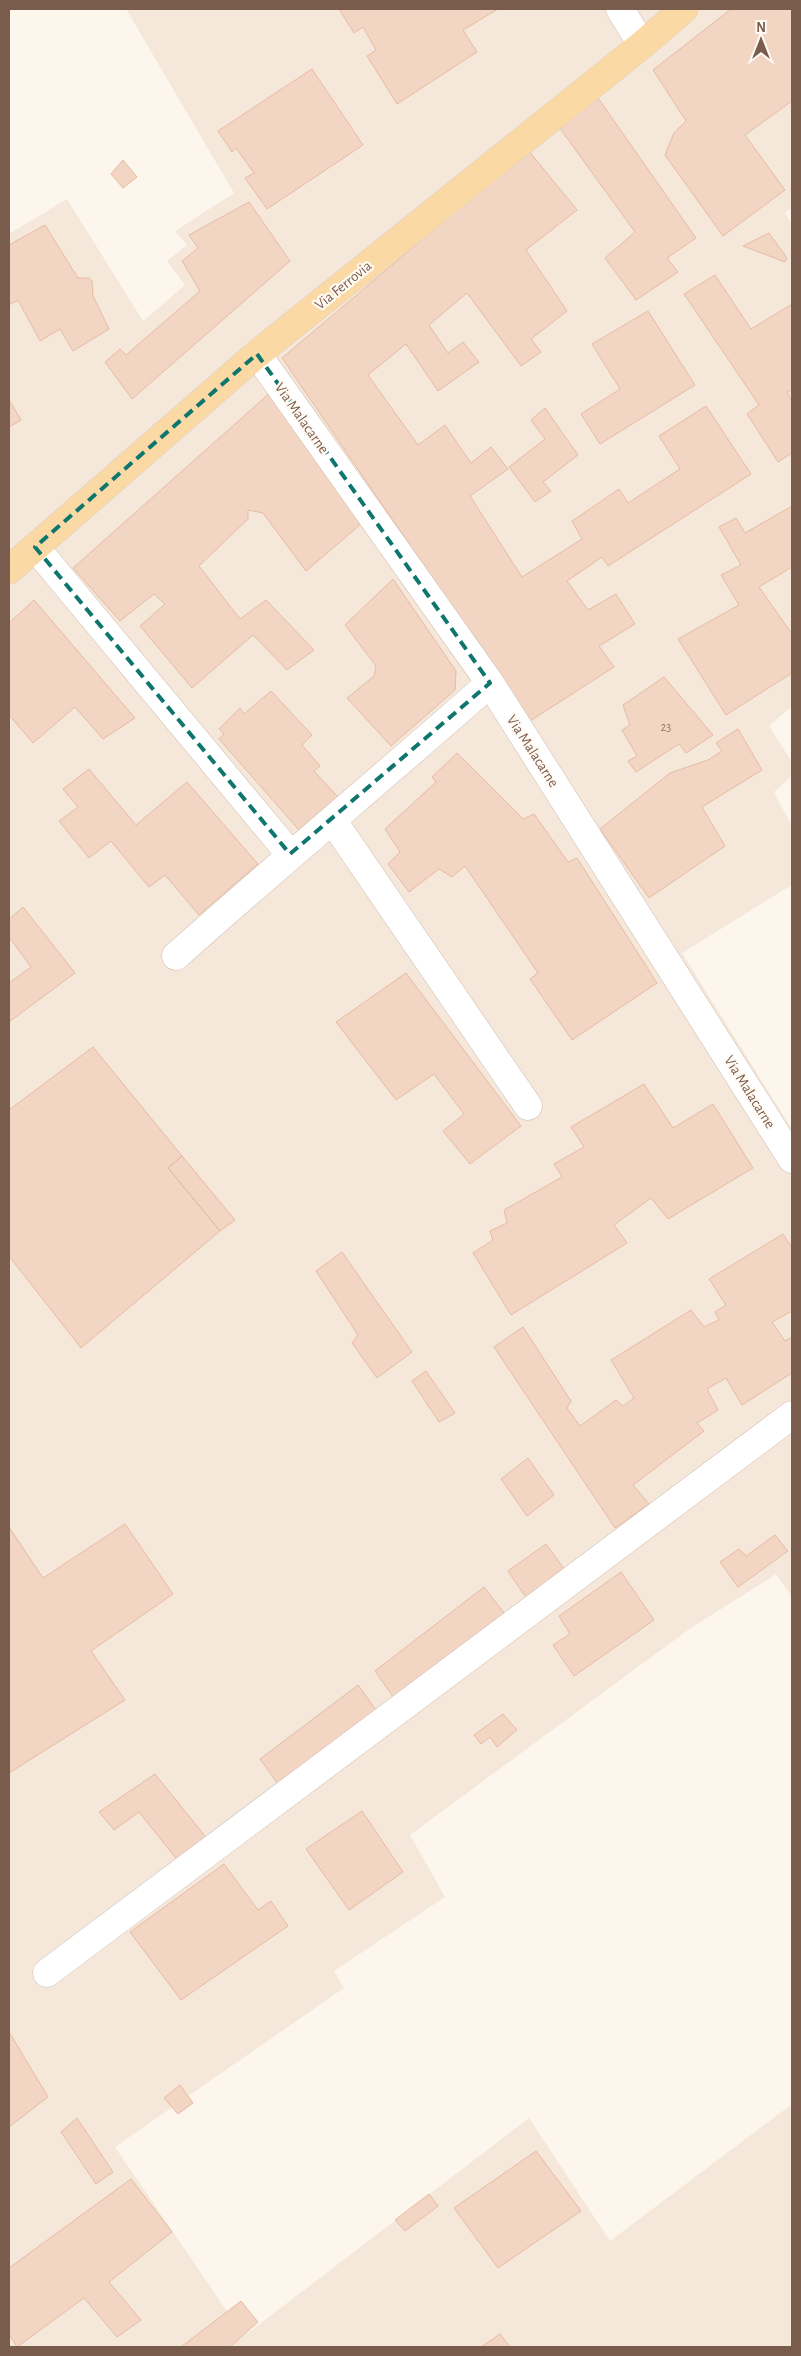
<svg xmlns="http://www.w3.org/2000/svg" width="801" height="2356" viewBox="0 0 801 2356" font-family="'Alegreya Sans',sans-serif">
<rect width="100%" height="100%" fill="#fdf6ec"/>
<path fill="#f5e8da" d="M126,9h666v199l-7,5 7,12v481l-23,20 23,36v14l-18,16 18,34v59l-110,68 110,176v468l-16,-23 -88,56 -278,205 35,62 -111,74 10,17 -229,159 129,189 285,-218 81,123 182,-137v243h-783v-2113l58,-35 76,122 42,-36 -18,-24 20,-16 -12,-14 59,-38z"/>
<path fill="#f3d5c3" stroke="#e6bba3" d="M339,9h159l-35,21 14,22 -80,52 -30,-48 9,-6 -13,-23 -9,6z
M731,9h61v92l-47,34 40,55 -62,46 -58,-81 9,-22 12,-12 -33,-51z
M312,69l51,76 -96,64 -22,-31 9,-5 -18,-25 -4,4 -14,-21z
M598,98l98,140 -29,20 11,14 -42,28 -31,-42 30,-26 -76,-105z
M528,150l49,60 -51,40 41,61 -36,28 10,13 -20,14 -54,-73 -38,32 19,28 15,-11 16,20 -41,29 -32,-47 -38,31 50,70 27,-20 26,38 20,-16 17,22 -38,27 52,81 60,-38 -10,-18 47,-32 9,14 52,-34 -21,-33 47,-30 45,68 -143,92 -6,-9 -35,24 21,29 28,-16 19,30 -36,22 15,21 -84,54 -248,-363z
M123,160l14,17 -14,11 -12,-14z
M249,202l41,59 -158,138 -27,-37 15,-13 6,6 74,-64 -18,-30 16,-13 -9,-13z
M45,225l33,53h11l3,3 1,15 16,33 -36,22 -13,-22 -20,12 -22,-41 -9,5v-60z
M769,233l18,25 -2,4 -42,-16z
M715,275l36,54 41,-25v86l-5,2 5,9v52l-14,9 -31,-48 12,-9 -75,-111z
M648,311l47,74 -95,59 -19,-30 39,-25 -28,-45z
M271,392l90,132 -55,47 -43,-58 -15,-3v9l-49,47 41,53 26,-19 48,50 -27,20 -34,-35 -61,53 -52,-62 25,-22 -11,-10 -34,27 -47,-53z
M9,400l12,20 -12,7z
M545,408l33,47 -35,27 8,9 -16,11 -26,-35 36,-28 -14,-19z
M792,506v61l-33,20 33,47v39l-66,42 -48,-76 61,-34 -18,-30 20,-10 -22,-38 17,-9 9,15z
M393,579l63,92 -1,19 -64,56 -44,-48 27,-22 2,-10 -31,-41z
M34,600l101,118 -32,21 -28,-32 -42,36 -24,-28v-92z
M664,677l49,58 -27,18 -7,-9 -43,28 -8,-11 9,-5 -15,-26 8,-5 -7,-20z
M271,691l41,44 -10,10 18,21 -6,5 24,26 -39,33 -80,-91 5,-5 -5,-5 21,-21 4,6z
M738,729l24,41 -60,37 23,39 -76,52 -49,-69 70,-56 38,-13 14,-9 -6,-8z
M457,753l66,66 11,-5 34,48 9,-4 80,125 -85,57 -42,-61 8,-6 -73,-107 -13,11 -13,-8 -30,23 -21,-28 12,-12 -15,-23 51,-47 -4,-5z
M89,769l47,56 51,-43 71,82 -59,51 -34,-40 -16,12 -38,-46 -22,17 -30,-37 19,-14 -15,-18z
M23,907l52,66 -66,49v-39l22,-16 -22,-30v-18z
M406,973l115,153 -51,38 -27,-33 21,-17 -30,-40 -38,26 -60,-78z
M93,1047l89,109 -14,12 52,63 -139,117 -72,-92v-146z
M644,1084l29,44 40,-24 40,64 -85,51 -17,-21 -37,27 13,18 -116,72 -38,-62 20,-13 -3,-9 17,-8 -3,-13 58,-33 -8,-13 30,-17 -13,-20z
M182,1156l53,64 -15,11 -52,-63z
M783,1234l9,14v63l-20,11 13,19 7,-4v36l-50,32 -16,-27 -19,11 11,21 -21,13 7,8 -71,54 16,19 -34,24 -121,-181 29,-20 48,74 -4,7 13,18 36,-26 7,6 11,-8 -23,-38 80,-50 13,17 15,-7 -4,-8 11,-7 -17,-26z
M342,1252l70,100 -35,26 -25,-35 6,-8 -42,-64z
M426,1371l29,42 -16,9 -27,-41z
M528,1458l26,37 -27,21 -26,-37z
M125,1524l48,70 -82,57 34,49 -116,73v-246l34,51z
M775,1535l13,16 -50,36 -18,-25 19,-13 7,7z
M546,1544l21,29 -38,29 -21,-31z
M621,1572l33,48 -80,56 -21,-31 17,-11 -11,-18z
M484,1587l24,31 -112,83 -21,-30z
M358,1685l21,29 -98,74 -21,-29z
M503,1714l14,16 -20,17 -7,-10 -9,7 -7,-9z
M155,1774l54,67 -30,21 -40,-50 -25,18 -15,-18z
M362,1811l41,61 -54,38 -43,-61z
M224,1864l34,46 13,-9 17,25 -107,74 -51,-68z
M9,2032l39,65 -39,30z
M180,2085l13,18 -15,11 -14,-16z
M77,2118l36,54 -17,12 -35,-52z
M536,2151l45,60 -83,57 -44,-60z
M131,2179l41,53 -63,50 32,38 -24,17 -33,-39 -67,49 -8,-13v-66z
M429,2194l9,12 -33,25 -10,-11z
M241,2301l17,21 -28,25h-49z
M500,2334l10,13h-29z"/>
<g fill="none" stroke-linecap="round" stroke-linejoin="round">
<defs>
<path id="minor" d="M620,9l22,36
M257,354l233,329 302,476
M35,547l255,307
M333,821l195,285
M176,956c103,-92 210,-181 314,-273
M47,1973l745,-558"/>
<path id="major" d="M9,570l248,-216 385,-309 42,-36"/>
</defs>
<use href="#minor" stroke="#d1beb0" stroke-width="29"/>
<use href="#major" stroke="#dad1cd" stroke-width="29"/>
<use href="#minor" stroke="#fff" stroke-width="28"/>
<use href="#major" stroke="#fbd9a5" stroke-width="28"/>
</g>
<path fill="none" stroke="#0f766e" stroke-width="4" stroke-dasharray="10 6" stroke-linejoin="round" d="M257,354l233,329 -200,171 -255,-307z"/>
<g text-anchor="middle" stroke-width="4.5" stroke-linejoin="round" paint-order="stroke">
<g font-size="12" fill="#987a6a">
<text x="666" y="731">23</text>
</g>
<g font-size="15" fill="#7a5c4d" stroke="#fffaf3">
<text transform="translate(343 285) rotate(-39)" y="5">Via Ferrovia</text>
<text transform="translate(302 418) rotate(55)" y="5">Via Malacarne</text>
<text transform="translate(533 751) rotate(57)" y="5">Via Malacarne</text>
<text transform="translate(750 1092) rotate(58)" y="5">Via Malacarne</text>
</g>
</g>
<rect width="801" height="2356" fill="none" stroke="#7a5c4d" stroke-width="20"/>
<g transform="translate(761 40)" stroke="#fffaf3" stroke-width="4" paint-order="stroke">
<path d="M0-4L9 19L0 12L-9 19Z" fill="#7a5c4d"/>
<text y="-8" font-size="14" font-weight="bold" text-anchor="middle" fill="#7a5c4d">N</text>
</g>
</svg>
